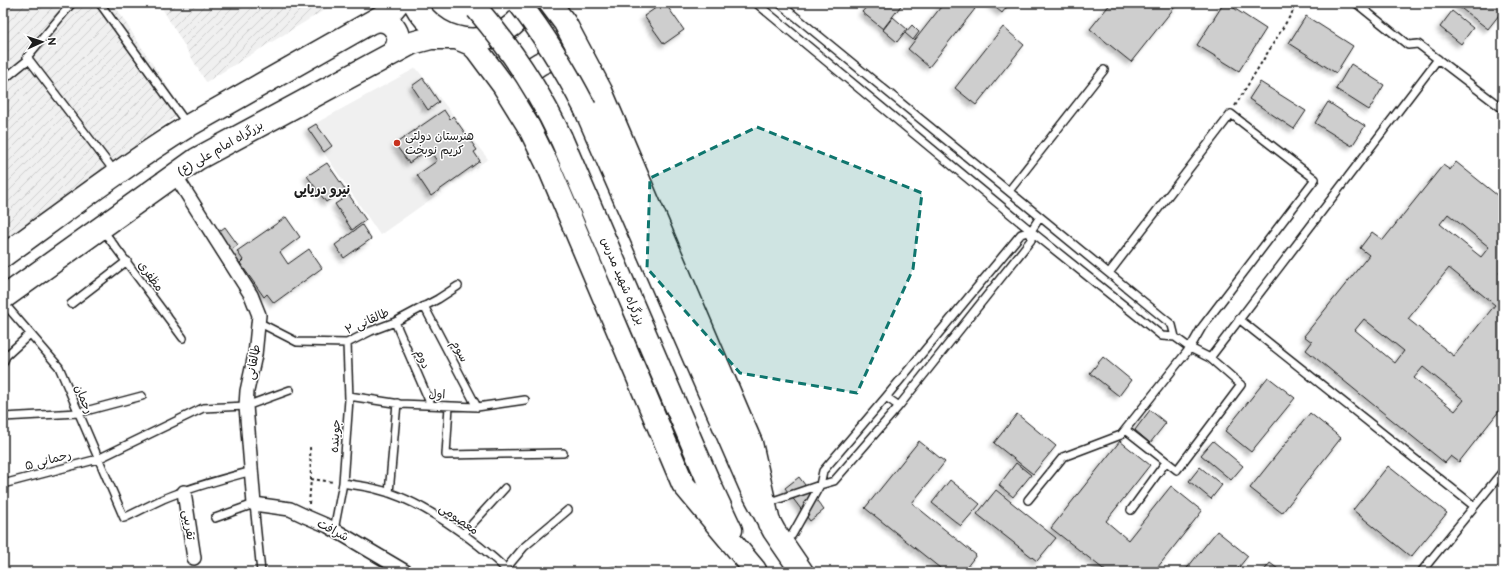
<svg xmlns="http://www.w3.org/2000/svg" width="1506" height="575" viewBox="0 0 1506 575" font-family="'Balsamiq Sans','Playpen Sans Arabic',sans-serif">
<defs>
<pattern id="industrial-furrows" width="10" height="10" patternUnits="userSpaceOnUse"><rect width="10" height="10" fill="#f0f0f0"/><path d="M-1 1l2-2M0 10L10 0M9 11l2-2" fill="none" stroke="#cdcdcd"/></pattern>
<filter id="shadow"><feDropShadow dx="-3.5" dy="3.5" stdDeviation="2" flood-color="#0004"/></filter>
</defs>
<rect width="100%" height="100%" fill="#fff"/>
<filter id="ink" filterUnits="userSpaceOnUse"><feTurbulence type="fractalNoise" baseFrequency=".025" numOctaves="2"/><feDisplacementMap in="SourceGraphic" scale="8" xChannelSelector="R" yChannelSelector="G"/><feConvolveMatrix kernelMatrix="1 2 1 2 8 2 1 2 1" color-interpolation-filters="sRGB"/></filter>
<g filter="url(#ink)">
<path fill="#f0f0f0" d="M416,68l72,91 -108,76 -73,-107z"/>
<path fill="url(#industrial-furrows)" d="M3,3h110l70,108 -180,129z
M159,3h177l-130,79z"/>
<path fill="#cecece" stroke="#1c1c1c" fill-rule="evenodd" filter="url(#shadow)" d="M663,3h2l19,27 -20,14 -20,-28z
M870,3h33l-20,26 -21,-17z
M944,3h24l7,6 -46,58 -21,-18z
M990,3h20l-8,10z
M1111,3h67l-47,59 -41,-33z
M1224,3h2l40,26 -27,42 -42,-26z
M1461,3h42v7l-15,19 -30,-23z
M1452,11l21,17 -12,16 -21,-17z
M1306,16l47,30 -17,27 -47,-30z
M893,17l14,12 -10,13 -14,-12z
M912,25l7,7 -6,8 -8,-7z
M1003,27l21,18 -48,60 -21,-17z
M1351,64l33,21 -15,25 -33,-21z
M423,78l16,24 -11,8 -16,-24z
M1260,82l46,29 -12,18 -45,-30z
M1328,102l37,24 -13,20 -37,-23z
M444,110l6,9 3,-3 24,34 -3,2 6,9 -49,35 -14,-21 20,-14 -8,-12 -20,14 -14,-19z
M316,124l16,22 -8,6 -16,-23z
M1456,162l47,38v68l-4,5 4,4v129l-44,56 -8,-6 -6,7 -139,-113 6,-8 -8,-6 65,-81 -9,-7 12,-16 11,8 60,-75 7,5zM1448,214l41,33 -8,10 -41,-33zM1449,268l46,37 -41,51 -46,-37zM1364,319l40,32 -9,12 -40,-33zM1423,367l41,33 -9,11 -41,-33z
M327,163l18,26 -19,13 -19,-26z
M349,195l17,25 -14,10 -17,-26z
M286,217l14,20 -20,15 8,12 21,-15 13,19 -48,35 -7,-9 -3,3 -24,-34 3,-3 -6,-9z
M362,225l9,14 -27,19 -9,-13z
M225,227l13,18 -9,6 -12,-18z
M1103,357l28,23 -12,16 -29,-23z
M1268,377l27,21 -44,54 -26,-21z
M1150,410l16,13 -16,20 -15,-13z
M1310,413l31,25 -59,75 -32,-25z
M1017,414l39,32 -23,28 -39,-31z
M919,441l26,21 -33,41 64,52 -13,17h-18l-80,-64z
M1120,441l30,24 -44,56 22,19 43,-54 31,25 -48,61h-47l-56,-44z
M1213,441l30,25 -12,14 -30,-25z
M1016,463l15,12 -18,22 -14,-12z
M1388,466l59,47 -36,44 -58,-47z
M1200,467l22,18 -11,14 -22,-18z
M799,477l25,33 -14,11 -25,-33z
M950,480l30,24 -19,22 -29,-23z
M996,490l60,48 -19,23 -60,-47z
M1217,531l31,25 -13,16h-51z
M1270,563l12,9h-19z"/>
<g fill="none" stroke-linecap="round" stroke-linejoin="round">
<defs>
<path id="lane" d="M72,3l-45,54 88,115
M756,3l275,228 131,105 13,1 -3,-12 -393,-322
M1356,3l52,42 10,-1 85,65
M101,5l86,119
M3,80l26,-21
M1009,191l95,-121
M102,229l81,109
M1031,231v9l-132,166 -65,75 -14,4 3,-14 63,-74 135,-163z
M1031,231l9,-14
M3,302l56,65 65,151c13,-6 26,-13 39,-19 28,-12 59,-20 89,-28
M71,304l56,-43
M424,306l53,101
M1239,319l235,187
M258,322l39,20 50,1 24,-12 24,-9 43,-23 20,-13
M395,322l36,83
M1210,358l228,-299
M3,363l3,-7 24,-22
M349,396l51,8 77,3 48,-7
M886,397l13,9
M449,406l-3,49 117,-2
M3,417l75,-4 64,-17
M1126,430l51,40 64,-85 -31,-27 -20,-10 -15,-11
M343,483c10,2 22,3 33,6 44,10 101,52 133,83
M3,484l95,-25 105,-51 43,-2 44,-16
M389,493l8,-90
M776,500l44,-15 -28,50
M1028,500l35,-43 58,-22 69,-87 12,-21 113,-148 -84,-65 -122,159
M1131,510l35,-48
M215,518l39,-14 7,68
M334,530l9,-47 6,-84 -2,-56
M463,534l42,-46
M503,572l21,-25 44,-37
M610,572l5,-1
M1421,572l82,-101"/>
<path id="street" d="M175,175l76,120 8,20 -4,40 -8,36 -1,15 8,98 36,5 17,8 21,9 78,46
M184,492l10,66"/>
<path id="highway" d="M414,3c25,48 92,49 116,0
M550,3l15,20 36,68 150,352 18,80
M372,22c20,-8 36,18 19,32
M459,39l12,5 6,6 26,35 26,42 21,43 133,314 72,86
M519,92c6,-26 31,-39 55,-31
M585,108l166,380 23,43 28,41
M561,138l149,347 21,45
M3,256c61,-44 121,-90 185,-130l194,-110 11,-7 5,-6
M3,298l194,-139 215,-116 19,-5h25"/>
</defs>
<use href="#lane" stroke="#1c1c1c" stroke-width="10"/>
<use href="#street" stroke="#1c1c1c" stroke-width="16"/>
<use href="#highway" stroke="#1c1c1c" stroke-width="25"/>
<path stroke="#1c1c1c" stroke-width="2" stroke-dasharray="3 3" stroke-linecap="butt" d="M1235,106l63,-103
M311,479l23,3
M309,504l2,-25 -1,-32"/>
<use href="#lane" stroke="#fff" stroke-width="7"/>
<use href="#street" stroke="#fff" stroke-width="13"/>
<use href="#highway" stroke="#fff" stroke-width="22"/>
<defs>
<path id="highway-bridge" d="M519,3c26,33 47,68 66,105
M477,9c34,40 62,82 84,129"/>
</defs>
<use href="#highway-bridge" stroke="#1c1c1c" stroke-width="25" stroke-linecap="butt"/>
<use href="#highway-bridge" stroke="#fff" stroke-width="22"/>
</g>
</g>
<path fill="#0f766e" fill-opacity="0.2" stroke="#0f766e" stroke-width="3" stroke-dasharray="8 5" stroke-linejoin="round" d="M757,127l165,66 -9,76 -56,124 -117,-20 -93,-105 3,-90z"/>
<circle fill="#c8321e" stroke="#fff" stroke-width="1.5" cx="397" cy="143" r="4"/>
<g text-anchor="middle" stroke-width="3" stroke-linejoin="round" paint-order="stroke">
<g font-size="12" fill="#1c1c1c" stroke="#fff" text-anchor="start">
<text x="405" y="140">هنرستان دولتی<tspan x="405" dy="14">کریم نوبخت</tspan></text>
</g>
<g font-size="12" fill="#1c1c1c" stroke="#fff">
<text transform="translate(220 148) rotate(-30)" y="4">بزرگراه امام علی (ع)</text>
<text transform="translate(151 276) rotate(54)" y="4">مظفری</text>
<text transform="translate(623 281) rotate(67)" y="4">بزرگراه شهید مدرس</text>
<text transform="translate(367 321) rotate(-24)" y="4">طالقانی ۲</text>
<text transform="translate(460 351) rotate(62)" y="4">سوم</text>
<text transform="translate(423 359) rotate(67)" y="4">دوم</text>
<text transform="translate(253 362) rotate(-80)" y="4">طالقانی</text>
<text transform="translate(437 394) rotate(2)" y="4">اول</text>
<text transform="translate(84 399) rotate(67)" y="4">رحمان</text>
<text transform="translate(335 436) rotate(-86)" y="4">جوینده</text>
<text transform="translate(48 460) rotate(-15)" y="4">رحمانی ۵</text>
<text transform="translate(459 519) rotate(35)" y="4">معصومی</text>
<text transform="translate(189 525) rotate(82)" y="4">تقریبی</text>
<text transform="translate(333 530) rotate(28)" y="4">شرافت</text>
</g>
<g font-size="13" font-weight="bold" fill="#1c1c1c" stroke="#fff">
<text x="322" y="194">نیرو دریایی</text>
</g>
</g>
<rect width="1506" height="575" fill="none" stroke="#fff" stroke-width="16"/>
<rect x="8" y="8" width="1490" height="559" fill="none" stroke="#1c1c1c" stroke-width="1.5" filter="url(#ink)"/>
<g transform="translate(42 42) rotate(87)" stroke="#ffffff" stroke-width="3" paint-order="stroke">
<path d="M0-3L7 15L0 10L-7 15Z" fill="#1c1c1c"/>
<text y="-6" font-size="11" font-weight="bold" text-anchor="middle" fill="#1c1c1c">N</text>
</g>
</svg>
